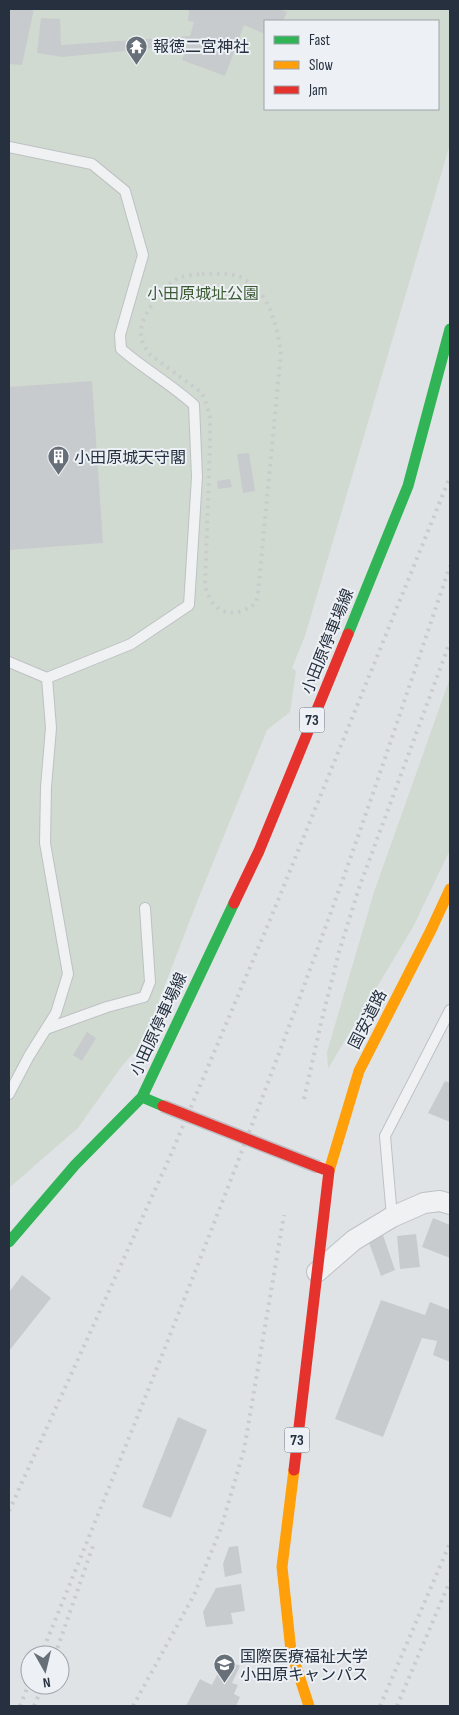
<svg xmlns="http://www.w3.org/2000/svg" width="459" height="1715" viewBox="0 0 459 1715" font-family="'Sofia Sans Condensed','Noto Sans JP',sans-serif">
<rect width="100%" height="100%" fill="#e0e3e6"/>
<path fill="#d1dad0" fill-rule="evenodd" d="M9,9h441v135l-145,492 -13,32 4,3 -6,41 -23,18 -70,172 -54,140 -21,24 -44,62 -69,60zM265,21h173v88h-173z
M450,678v172l-37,77 -85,142 -1,-17 47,-160z"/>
<path fill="#c8cbce" d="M9,9h25l-12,56 -13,-1z
M185,9h94l8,3 -4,9h-18v13l-21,-9 -19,51 -43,-16 5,-15 -125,12 -25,-4 4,-35 19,1 1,26 129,-9 4,-14 -6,-1 1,-10z
M92,381l11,162 -94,7v-163z
M249,453l6,38 -12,2 -6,-39z
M230,479l2,8 -14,2 -1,-8z
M87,1032l9,6 -14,23 -9,-6z
M445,1081l5,2v39l-22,-9z
M433,1218l17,7v33l-28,-11z
M416,1234l4,33 -20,2 -3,-33z
M383,1235l12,35 -14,6 -13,-36z
M22,1275l29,23 -42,53v-59z
M381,1300l44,15 5,-13 20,8v52l-17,-7 4,-14 -15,-3 -39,99 -48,-18z
M178,1417l29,13 -36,88 -29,-11z
M238,1546l4,27 -17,4 -2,-13 6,-17z
M241,1584l4,27 -14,2 2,11 -27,3 -3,-15 13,-24z
M225,1659l15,7 -8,17 6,2 -4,9 6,3 -4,9h-50l14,-27 12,6z"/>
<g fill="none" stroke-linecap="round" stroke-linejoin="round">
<defs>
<path id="lane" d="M9,147l83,17 33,27 18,64 -23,80 1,14c23,20 50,35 73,56l3,72 -8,128 -58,39 -84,34 -38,-16
M46,1029l61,-22 37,-10 6,-15 -5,-74
M9,1094l20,-38 27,-43 12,-39 -23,-131 1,-56 5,-59 -4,-50
M392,1217l-7,-81 65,-126"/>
<path id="street" d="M317,1272l37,-32 38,-23 32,-14 16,-2 10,3"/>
</defs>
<use href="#lane" stroke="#bec1c4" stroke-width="12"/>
<use href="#street" stroke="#bec1c4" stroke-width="22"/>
<use href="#lane" stroke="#eff1f2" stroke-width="10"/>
<use href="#street" stroke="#eff1f2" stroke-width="20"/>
<path stroke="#30b455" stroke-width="11" d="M348,634l60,-148 42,-157
M163,1106l-21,-9 92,-194
M9,1242l66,-77 67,-68"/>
<path stroke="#ff9f0a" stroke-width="11" d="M329,1171l30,-100 72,-141 19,-41
M294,1470l-12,97 9,84 18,55"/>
<path stroke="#e5322d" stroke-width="11" d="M234,903l25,-52 89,-217
M294,1470l35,-299 -11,-4"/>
<path stroke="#c9cbcd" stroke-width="4" stroke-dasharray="2.5 5" stroke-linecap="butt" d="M202,274c12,0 29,-2 40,4 28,14 34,46 39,74l-23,241 -2,10c-23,17 -43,12 -51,-17l5,-143v-25l-3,-12 -5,-13 -54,-40c-4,-7 -8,-14 -7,-23 1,-15 24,-47 38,-52 7,-3 16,-3 23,-4z
M304,1099l17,-76 18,-71 20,-64 91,-246
M9,1511l160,-352 101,-239 180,-443
M41,1655c96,-236 192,-473 279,-713 46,-124 87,-250 130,-376
M55,1655l39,-112
M20,1706l10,-25
M34,1706l9,-21
M133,1706l61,-111 27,-67 23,-78 40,-235
M380,1706l70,-163
M397,1706l53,-125"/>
<defs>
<path id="jam-bridge" d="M163,1106l155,61"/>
</defs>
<use href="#jam-bridge" stroke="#bcc0c4" stroke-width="14" stroke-linecap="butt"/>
<use href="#jam-bridge" stroke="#e5322d" stroke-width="11"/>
</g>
<defs>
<symbol id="temple-pin" viewBox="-11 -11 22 30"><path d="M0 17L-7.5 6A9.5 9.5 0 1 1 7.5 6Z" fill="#676f79" stroke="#edf1f5"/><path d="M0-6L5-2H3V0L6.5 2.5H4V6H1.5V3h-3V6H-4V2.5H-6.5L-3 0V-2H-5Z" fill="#fff"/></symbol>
<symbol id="building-pin" viewBox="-11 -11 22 30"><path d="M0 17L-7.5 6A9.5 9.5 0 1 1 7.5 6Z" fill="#676f79" stroke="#edf1f5"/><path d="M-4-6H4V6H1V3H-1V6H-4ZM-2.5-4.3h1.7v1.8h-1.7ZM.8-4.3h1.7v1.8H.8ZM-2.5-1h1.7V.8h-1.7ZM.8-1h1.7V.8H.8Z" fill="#fff"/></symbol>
<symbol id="university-pin" viewBox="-11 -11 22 30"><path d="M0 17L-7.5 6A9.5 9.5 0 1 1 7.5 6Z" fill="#676f79" stroke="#edf1f5"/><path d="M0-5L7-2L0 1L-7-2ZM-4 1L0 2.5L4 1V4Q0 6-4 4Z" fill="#fff"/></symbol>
</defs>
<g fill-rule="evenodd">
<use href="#temple-pin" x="124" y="34" width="25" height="34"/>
<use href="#building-pin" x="46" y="444" width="25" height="34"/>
<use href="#university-pin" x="212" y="1652" width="25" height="34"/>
</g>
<g text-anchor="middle" stroke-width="4" stroke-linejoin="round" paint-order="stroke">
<g fill="#edf1f5" stroke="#626a76" stroke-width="1">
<rect x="299.5" y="707.5" width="25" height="25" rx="4"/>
<rect x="284.5" y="1427.5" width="25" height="25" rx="4"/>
</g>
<g font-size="15" font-weight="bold" fill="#26303f">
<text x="312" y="725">73</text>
<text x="297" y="1445">73</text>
</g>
<g font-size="16" fill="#26303f" stroke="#edf1f5" text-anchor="start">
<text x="153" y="52">報徳二宮神社</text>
<text x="74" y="463">小田原城天守閣</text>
<text x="240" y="1662">国際医療福祉大学<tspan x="240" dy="18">小田原キャンパス</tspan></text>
</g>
<g font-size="16" fill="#3c5b33" stroke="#edf1f5">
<text x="203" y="299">小田原城址公園</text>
</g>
<g font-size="16" fill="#26303f" stroke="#edf1f5">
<text transform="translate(327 641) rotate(-68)" y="6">小田原停車場線</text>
<text transform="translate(367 1019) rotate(-63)" y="6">国安道路</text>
<text transform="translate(158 1024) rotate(-65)" y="6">小田原停車場線</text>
</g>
</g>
<rect width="459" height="1715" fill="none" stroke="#26303f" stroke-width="20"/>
<rect x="264" y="20" width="175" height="90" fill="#edf1f5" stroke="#9da4ac"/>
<rect x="274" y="36" width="25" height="8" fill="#30b455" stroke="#9da4ac"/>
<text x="309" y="45" font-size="15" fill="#26303f">Fast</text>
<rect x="274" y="61" width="25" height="8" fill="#ff9f0a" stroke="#9da4ac"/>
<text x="309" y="70" font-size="15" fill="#26303f">Slow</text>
<rect x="274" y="86" width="25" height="8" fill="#e5322d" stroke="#9da4ac"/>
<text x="309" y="95" font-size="15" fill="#26303f">Jam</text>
<g transform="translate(45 1670) rotate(172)"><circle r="24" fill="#edf1f5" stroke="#9da4ac"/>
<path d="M0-4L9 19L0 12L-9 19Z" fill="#676f79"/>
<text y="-8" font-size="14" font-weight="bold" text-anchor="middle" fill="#26303f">N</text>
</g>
</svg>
